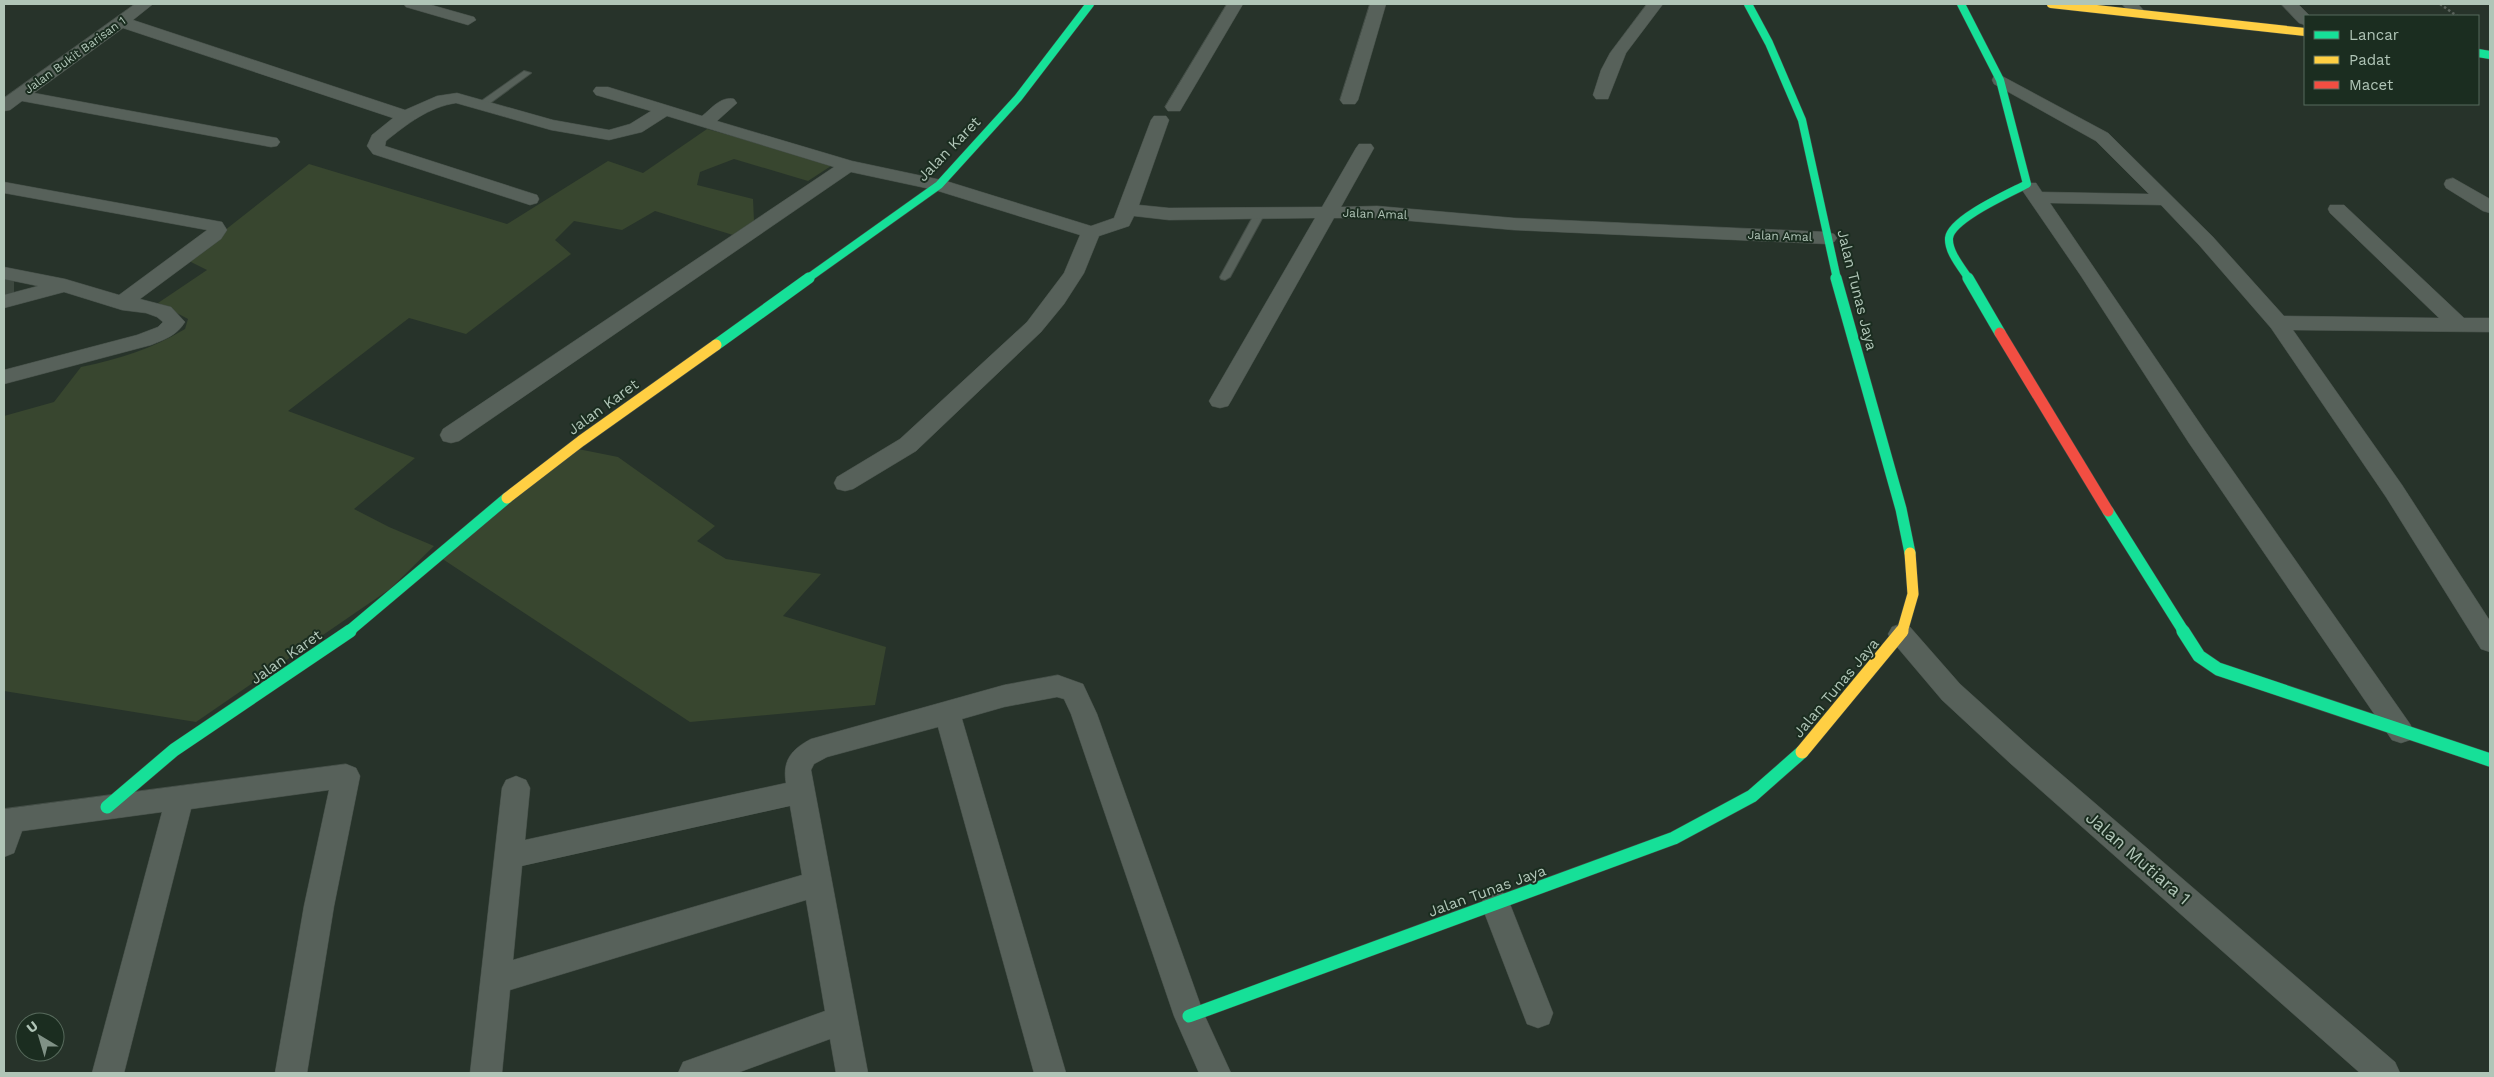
<svg xmlns="http://www.w3.org/2000/svg" width="2494" height="1077" viewBox="0 0 2494 1077" font-family="'Work Sans',sans-serif">
<rect width="100%" height="100%" fill="#27332a"/>
<path fill="#38462f" d="M707,129l127,35 -26,17 -74,-22 -34,13 -3,13 56,14 1,22 -21,14 -78,-24 -33,19 -48,-9 -19,19 16,14 -105,80 -57,-16 -121,93 127,47 -61,51 35,18 45,19 -44,43 -194,133 -192,-31v-275l50,-14 27,-35c38,-8 71,-18 104,-38l3,-10 -30,-16 49,-33 -20,-10 122,-96 198,60 101,-63 35,12z
M578,449l40,8 97,69 -18,15 29,18 95,15 -38,42 103,31 -11,58 -185,17 -249,-164z"/>
<path fill="#3d483f" d="M4,276l10,2v16l-10,2z"/>
<g fill="none" stroke-linecap="round" stroke-linejoin="round">
<defs>
<path id="lane" d="M524,71l7,2 -45,33h-6v-4z
M1260,210l5,3 -35,64 -5,3 -4,-1 -1,-2 35,-64z"/>
<path id="street" d="M135,4h18l-20,16 272,90 32,-14 20,-3 96,27 56,10 21,-6 21,-13 -55,-16 -3,-4 3,-4h12l94,29c10,-8 19,-20 32,-17l3,4 -20,18 135,40 94,20 145,45 23,-8 37,-98 3,-4h12l3,4 -30,85 30,3 153,-1 34,-59 3,-4h12l3,4 -33,59 36,-1 137,12 313,14 7,2 3,4 -3,4 -7,2 -313,-14 -137,-12h-43l-103,183 -3,5 -8,2 -8,-2 -3,-5 106,-183 -146,2 -35,-4 -5,10 -30,10 -15,37 -20,31 -23,28 -125,119 -63,38 -8,2 -8,-2 -3,-6 3,-6 63,-38 127,-117 37,-49 16,-38 -145,-45 -84,-18 -392,269 -8,2 -8,-2 -3,-6 3,-6 391,-262 -167,-51 -25,16 -33,8 -58,-10 -95,-27c-27,4 -49,21 -70,38l-1,5 152,49 2,4 -2,4 -7,2 -157,-51 -6,-8 5,-11 21,-17 -270,-90 -89,65 237,44 6,1 3,4 -3,4 -6,1 -249,-46 -12,9 -6,1v-13z
M404,4h24l46,13 2,3 -8,5 -62,-18z
M1227,4h16l-63,107h-12l-3,-4z
M1370,4h16l-28,96 -3,4h-12l-3,-4z
M1647,4h16l-37,49 -18,46h-12l-3,-4 8,-25 9,-17z
M2122,4h16l8,9 -2,3h-12z
M2281,4h17l12,12h-5v9l-6,-2z
M2000,75l108,58 105,104 71,79 155,2 -109,-105 -2,-4 2,-4h14l120,113h26v14l-197,-2 109,155 88,136v31l-9,-3 -95,-152 -115,-169 -72,-83 -38,-40 -111,-2 155,228 205,293 4,8 -4,8 -9,3 -9,-3 -203,-297 -108,-167 -61,-89 2,-4h14l6,9 107,2 -53,-53 -102,-57 -2,-4 2,-4z
M2453,178l37,21v14l-7,-2 -37,-23 -2,-4 2,-4z
M4,182l218,40 5,8 -6,9 -81,60 31,8 14,15c-8,13 -19,17 -34,23l-147,39v-14l133,-35 21,-8 5,-5 -6,-5 -11,-4 -24,-3 -58,-18 -60,16v-13l34,-9 -34,-7v-12l61,12 54,16 88,-65 -203,-37z
M1901,624l9,3 50,57 71,64 364,314 5,11h-40l-349,-309 -69,-64 -50,-59 -4,-7 4,-7z
M1058,675l25,9 14,30 106,298 28,61h-32l-25,-57 -103,-302 -7,-15 -7,-2 -53,10 -42,12 104,354h-32l-96,-346 -111,30 -13,7 -3,6 57,303h-32l-6,-34 -93,34h-59l5,-11 142,-51 -19,-111 -296,90 -8,83h-32l32,-285 4,-8 10,-4 10,4 4,8 -5,52 261,-57c-4,-23 6,-34 25,-44l193,-54zM790,806l12,69 -289,85 9,-94z
M346,764l10,4 4,8 -26,130 -27,167h-32l29,-167 25,-116 -138,19 -67,264h-32l70,-261 -140,19 -8,22 -10,4v-48z
M1496,890l10,4 47,119 -4,11 -11,4 -11,-4 -46,-120 5,-10z"/>
<path id="fast-far2" d="M1748,4l21,39 33,77 35,159
M1961,4l39,76 27,104c-17,9 -76,35 -78,54 -1,14 13,30 20,41
M2478,53l12,2
M807,279l132,-94 79,-87 72,-94"/>
<path id="fast-far1" d="M1836,278l65,231 9,44
M1968,278l32,55
M716,345l93,-67
M2108,511l76,121
M348,632l159,-134"/>
<path id="fast" d="M2183,631l16,25 19,13 272,91
M107,807l67,-57 176,-119
M1189,1016l485,-178 78,-42 50,-44"/>
<path id="slow-far2" d="M2051,4l254,28"/>
<path id="slow-far1" d="M507,498l74,-57 135,-96
M1902,632l11,-38 -3,-41"/>
<path id="slow" d="M1802,752l100,-121"/>
<path id="jam" d="M2000,333l108,178"/>
</defs>
<use href="#lane" stroke="#444e47" stroke-width="2"/>
<use href="#street" stroke="#444e47" stroke-width="1"/>
<use href="#fast-far2" stroke="#444e47" stroke-width="9"/>
<use href="#fast-far1" stroke="#444e47" stroke-width="12"/>
<use href="#fast" stroke="#444e47" stroke-width="14"/>
<use href="#slow-far2" stroke="#444e47" stroke-width="9"/>
<use href="#slow-far1" stroke="#444e47" stroke-width="12"/>
<use href="#slow" stroke="#444e47" stroke-width="14"/>
<use href="#jam" stroke="#444e47" stroke-width="12"/>
<path stroke="#59625b" stroke-width="2.5" stroke-dasharray="2.5 2.5" stroke-linecap="butt" d="M2440,4l17,12"/>
<use href="#lane" fill="#57615a" fill-rule="evenodd"/>
<use href="#street" fill="#57615a" fill-rule="evenodd"/>
<use href="#fast-far2" stroke="#16e098" stroke-width="8"/>
<use href="#fast-far1" stroke="#16e098" stroke-width="11"/>
<use href="#fast" stroke="#16e098" stroke-width="13"/>
<use href="#slow-far2" stroke="#ffcf43" stroke-width="8"/>
<use href="#slow-far1" stroke="#ffcf43" stroke-width="11"/>
<use href="#slow" stroke="#ffcf43" stroke-width="13"/>
<use href="#jam" stroke="#f24e42" stroke-width="11"/>
</g>
<g text-anchor="middle" stroke-width="4" stroke-linejoin="round" paint-order="stroke">
<g font-size="12" fill="#b0c5b7" stroke="#1b2d20">
<text transform="translate(75 55) rotate(-36)" y="4">Jalan Bukit Barisan 1</text>
<text transform="translate(1375 214) rotate(2)" y="4">Jalan Amal</text>
<text transform="translate(1780 236) rotate(2)" y="4">Jalan Amal</text>
</g>
<g font-size="15" fill="#b0c5b7" stroke="#1b2d20">
<text transform="translate(949 149) rotate(-46)" y="5">Jalan Karet</text>
<text transform="translate(1857 290) rotate(76)" y="5">Jalan Tunas Jaya</text>
<text transform="translate(603 407) rotate(-36)" y="5">Jalan Karet</text>
<text transform="translate(286 657) rotate(-35)" y="5">Jalan Karet</text>
<text transform="translate(1836 688) rotate(-50)" y="5">Jalan Tunas Jaya</text>
<text transform="translate(1487 891) rotate(-20)" y="5">Jalan Tunas Jaya</text>
</g>
<g font-size="18" fill="#b0c5b7" stroke="#1b2d20">
<text transform="translate(2138 858) rotate(41)" y="6">Jalan Mutiara 1</text>
</g>
</g>
<rect width="2494" height="1077" fill="none" stroke="#b0c5b7" stroke-width="10"/>
<rect x="2304" y="15" width="175" height="90" fill="#1b2d20" stroke="#576a5c"/>
<rect x="2314" y="31" width="25" height="8" fill="#16e098" stroke="#576a5c"/>
<text x="2349" y="40" font-size="15" fill="#b0c5b7">Lancar</text>
<rect x="2314" y="56" width="25" height="8" fill="#ffcf43" stroke="#576a5c"/>
<text x="2349" y="65" font-size="15" fill="#b0c5b7">Padat</text>
<rect x="2314" y="81" width="25" height="8" fill="#f24e42" stroke="#576a5c"/>
<text x="2349" y="90" font-size="15" fill="#b0c5b7">Macet</text>
<g transform="translate(40 1037) rotate(322)"><circle r="24" fill="#1b2d20" stroke="#576a5c"/>
<path d="M0-4L9 19L0 12L-9 19Z" fill="#809286"/>
<text y="-8" font-size="14" font-weight="bold" text-anchor="middle" fill="#b0c5b7">U</text>
</g>
</svg>
